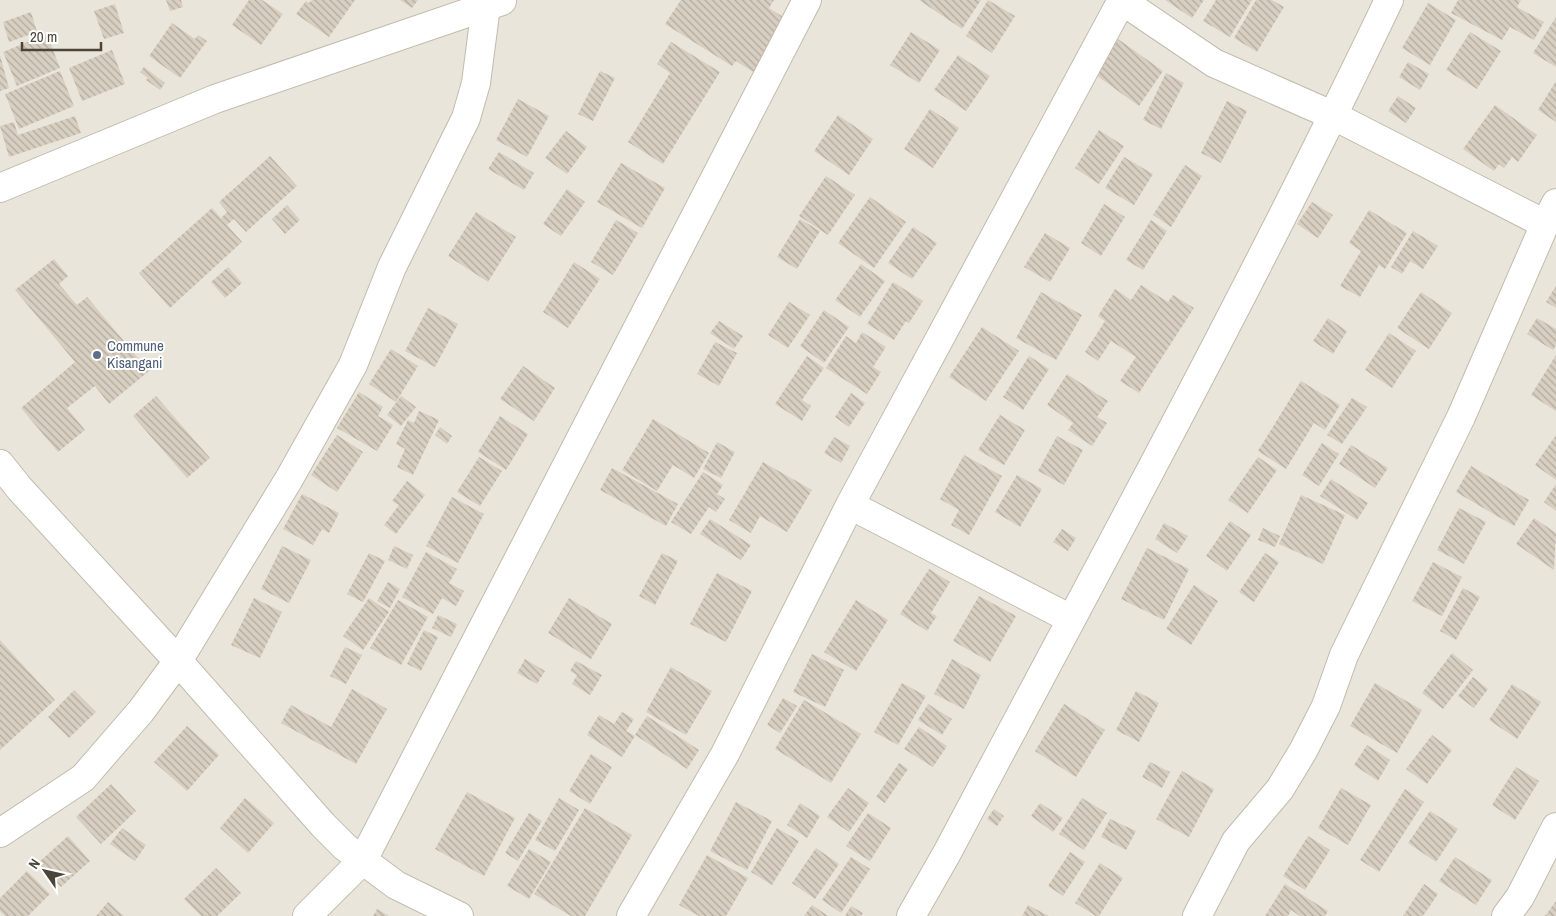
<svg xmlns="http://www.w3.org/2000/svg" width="1556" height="916" viewBox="0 0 1556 916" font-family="'Archivo Narrow',sans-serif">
<defs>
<pattern id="building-back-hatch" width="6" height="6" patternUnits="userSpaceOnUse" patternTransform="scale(1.25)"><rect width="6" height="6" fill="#d8cfc1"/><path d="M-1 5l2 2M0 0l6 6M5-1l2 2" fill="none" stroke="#b1aa9e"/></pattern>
</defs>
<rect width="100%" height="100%" fill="#f6f3ec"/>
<path fill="#eae5da" d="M0,0h1556v916h-1556z"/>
<path fill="url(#building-back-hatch)" d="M166,0h15l2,7 -13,4z
M249,0h13l21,14 -22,31 -29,-20z
M312,0h43l-26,37 -33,-23 10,-13 3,2z
M400,0h18l-6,8z
M681,0h93l-5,8 22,14 -33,53 -22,-14 -4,5 -67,-42z
M919,0h62l-19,29z
M988,0l27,16 -23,37 -26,-17z
M1165,0h39l-12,18z
M1216,0h36l-22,37 -27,-16z
M1256,0h16l12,7 -27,45 -23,-14z
M1458,0h63l-4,7 27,15 -10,18 -24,-13 -8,13 -51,-27z
M1428,3l28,17 -26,45 -28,-17z
M115,4l9,29 -20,6 -10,-28z
M31,12l6,20 -28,10 -6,-20z
M1556,17v50l-23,-14z
M172,23l23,16 3,-4 9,6 -27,37 -31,-22z
M911,32l29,18 -21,33 -29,-18z
M1470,32l31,19 -24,38 -31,-19z
M47,34l13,34 -43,18 -14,-34z
M1118,39l45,32 -24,35 -46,-33z
M671,42l49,30 -57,92 -35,-22 42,-69 -13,-9z
M112,50l13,34 -43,17 -13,-33z
M0,55l9,33 -9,3z
M958,55l32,21 -24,35 -32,-21z
M1408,62l21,12 -9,16 -21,-13z
M144,67l21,16 -5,7 -14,-10 2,-2 -8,-6z
M60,71l14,35 -55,23 -14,-35z
M600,71l15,7 -22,43 -15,-7z
M1166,73l18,10 -23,46 -18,-9z
M1556,81v41l-18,-12z
M1398,96l18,12 -10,15 -18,-12z
M518,99l31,17 -22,41 -31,-17z
M1227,101l20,10 -26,52 -20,-10z
M1495,105l42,30 -19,27 -6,-5 -8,11 -5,-4 -5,7 -31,-22z
M930,109l29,19 -26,40 -29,-19z
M838,115l35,24 -24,36 -35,-24z
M75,116l6,17 -72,24 -9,-31 14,-4 4,13z
M1099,130l25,16 -25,38 -24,-16z
M566,131l21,16 -20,27 -22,-16z
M499,152l35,21 -10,17 -36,-21z
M270,156l27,30 -51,46 -12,-13 -7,6 15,17 -72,66 -31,-35 73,-65 9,10 6,-6 -8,-10z
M1124,157l29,17 -19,31 -29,-17z
M621,163l44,25 -23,40 -45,-26z
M1185,165l17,11 -31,51 -18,-12z
M826,176l29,19 -27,40 -29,-19z
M567,189l18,13 -24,34 -18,-12z
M870,197l36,25 -32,46 -36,-25z
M1312,202l21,13 -15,23 -21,-14z
M1104,204l21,13 -24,39 -20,-13z
M287,205l13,15 -15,14 -13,-15z
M1369,210l38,23 -22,36 -6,-4 -19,32 -20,-11 21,-35 -12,-8z
M476,212l40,25 -28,45 -40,-26z
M800,219l20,12 -23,38 -20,-12z
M616,220l22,13 -25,42 -22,-13z
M1151,220l16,11 -24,39 -17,-10z
M913,227l24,16 -25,36 -24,-16z
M1413,231l25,15 -15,23 -13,-8 -8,13 -11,-7z
M1045,233l25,15 -20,34 -26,-15z
M54,259l14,17 -9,8 18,21 10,-8 62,74 -40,33 -14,-18 -28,22 18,22 -27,22 -37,-44 54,-46 -60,-72z
M574,262l26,17 -32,49 -25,-16z
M861,264l24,17 -25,36 -25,-17z
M228,267l14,16 -17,15 -14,-16z
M893,282l30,19 -14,22 -3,-2 -12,19 -27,-16z
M1141,285l27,17 5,-7 21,13 -55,85 -19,-12 16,-24 -25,-16 -13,20 -13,-9 20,-31 -7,-5 17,-27 16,11z
M1556,286v22l-10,-6z
M1041,292l41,23 -26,45 -40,-22z
M1421,292l31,21 -23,36 -32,-21z
M789,302l21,13 -22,33 -20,-13z
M428,308l30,16 -23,43 -30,-16z
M824,310l25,17 -25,36 -24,-17z
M1328,318l19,13 -14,23 -20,-13z
M1537,318l19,11v16l-3,5 -26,-16z
M719,321l24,15 -9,13 -24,-16z
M982,327l37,24 -33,50 -37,-24z
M862,332l24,15 -13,20 8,5 -14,22 -41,-26 20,-32 10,7z
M1389,333l27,18 -24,37 -27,-18z
M715,342l22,11 -18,33 -22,-12z
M391,349l27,17 -22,36 -27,-18z
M1556,355v56l-25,-16z
M807,356l17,12 -22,32 9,6 -9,15 -27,-17z
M1029,356l20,13 -26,41 -20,-13z
M523,366l32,22 -21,33 -34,-22z
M1067,374l41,27 -11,16 10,6 -15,23 -24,-16 5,-7 -26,-18z
M1301,381l39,24 -15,25 -11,-7 -28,46 -28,-18z
M359,392l24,15 -5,9 15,9 -16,26 -40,-23z
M851,393l14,10 -16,24 -14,-10z
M156,396l54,62 -23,20 -54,-62z
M401,396l15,11 -15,19 -14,-11z
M1352,398l15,9 -25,37 -15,-9z
M419,411l20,9 -26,55 -16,-8 8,-18 -9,-5 12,-24 6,3z
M1000,415l25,15 -21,35 -26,-15z
M500,416l28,18 -22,36 -28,-18z
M653,419l56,34 -15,25 -21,-13 -16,26 -35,-21z
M440,427l12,9 -5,8 -12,-9z
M337,435l26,17 -26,40 -26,-17z
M1556,435v45l-21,-15z
M1057,436l26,14 -19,35 -26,-14z
M834,437l16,9 -9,17 -17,-10z
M717,442l18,10 -14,26 -18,-9z
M1322,443l17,11 -20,32 -17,-11z
M1351,445l37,23 -13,20 -36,-24z
M964,455l38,21 -33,59 -18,-10 8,-15 -19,-11z
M479,457l23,14 -22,35 -23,-14z
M1258,457l19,13 -29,43 -20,-13z
M763,462l49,28 -25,42 -27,-16 -9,17 -22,-13z
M1471,466l58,34 -15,26 -58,-34z
M612,468l66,36 -12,22 -66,-36z
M703,472l20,13 -6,9 8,5 -9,13 -7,-5 -18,27 -20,-12z
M1017,475l25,14 -22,38 -25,-15z
M1331,479l37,24 -11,17 -37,-24z
M407,481l18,14 -29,39 -12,-9 15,-20 -7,-4z
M1556,484v27l-12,-9z
M302,494l37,19 -10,20 -7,-4 -9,16 -30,-16z
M1301,495l44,20 -22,49 -44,-20z
M452,497l32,17 -26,49 -32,-17z
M1459,508l27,14 -22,42 -27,-14z
M1534,518l22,15 -2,37 -38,-26z
M710,519l41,26 -10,15 -41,-26z
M1230,521l21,14 -24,36 -21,-15z
M1164,523l24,13 -11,17 -22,-14z
M1263,528l17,8 -5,11 -17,-7z
M1062,529l14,9 -8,13 -15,-9z
M282,546l29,14 -22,43 -28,-14z
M394,546l19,9 -6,14 -19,-9z
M1147,548l42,21 -25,51 -43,-21z
M426,552l31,17 -8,14 15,8 -8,15 -14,-8 -9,16 -31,-17z
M369,553l16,8 -22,41 -16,-8z
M662,553l16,8 -23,44 -16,-9z
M1265,553l14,9 -25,40 -15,-10z
M1433,562l29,15 -20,39 -30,-15z
M929,569l21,13 -19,31 6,3 -10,15 -27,-17z
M717,573l35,18 -26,51 -36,-18z
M388,582l12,7 -10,19 -13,-7z
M1194,585l24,16 -27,44 -25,-16z
M1463,588l17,9 -24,43 -16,-9z
M979,596l37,20 -26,46 -37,-21z
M254,598l28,14 -22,46 -29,-13z
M369,598l20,14 -26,38 -20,-14z
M569,598l43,26 -21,35 -43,-26z
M398,600l30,17 -27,48 -31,-17z
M856,600l32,20 -32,51 -32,-19z
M438,615l19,9 -6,13 -19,-9z
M424,630l14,7 -17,34 -14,-7z
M0,640l55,60 -55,50z
M345,647l17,8 -16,29 -16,-8z
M1452,653l21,17 -30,39 -21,-16z
M812,654l32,16 -19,37 -32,-15z
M525,659l20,12 -8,13 -20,-11z
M952,659l29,16 -17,34 -30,-15z
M576,661l26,14 -12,20 -18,-11 5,-9 -7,-4z
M671,667l41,24 -26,44 -40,-23z
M1473,677l15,12 -14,19 -16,-12z
M902,683l24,13 -28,49 -24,-13z
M1375,683l47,27 -25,43 -47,-27z
M1512,684l29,18 -24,37 -28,-19z
M352,689l35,20 -31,55 -75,-41 10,-18 40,22z
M74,690l22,22 -27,26 -21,-21z
M1136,691l23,12 -20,39 -23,-12z
M783,698l14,8 -17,27 -13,-8z
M804,700l57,34 -30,49 -56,-34z
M928,704l24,15 -10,16 -24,-15z
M1064,704l41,26 -29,47 -41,-26z
M622,712l12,7 -8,12 9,5 -13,21 -35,-22 12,-20 15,9z
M647,716l52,34 -12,19 -52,-34z
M187,726l32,29 -32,36 -33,-29z
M919,727l28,19 -14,21 -29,-18z
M1432,735l20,15 -25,34 -21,-15z
M1367,745l23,15 -12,21 -24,-16z
M591,754l21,13 -22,37 -21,-13z
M1150,762l20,10 -8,16 -20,-11z
M899,763l9,6 -23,34 -9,-6z
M1516,767l23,14 -24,39 -23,-15z
M1182,771l32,18 -25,48 -33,-18z
M111,784l25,27 -35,33 -25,-27z
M848,788l21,15 -20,29 -22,-15z
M1341,788l30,17 -23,40 -30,-17z
M1405,789l19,13 -45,70 -19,-12z
M467,792l48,26 -31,58 -49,-27z
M245,798l29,25 -26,30 -28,-25z
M559,798l20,12 -24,41 -20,-11z
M1082,798l25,15 -23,37 -25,-16z
M736,802l36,19 -25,49 -37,-19z
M800,803l20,13 -13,22 -20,-13z
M1040,803l23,15 -10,14 -22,-16z
M585,808l47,27 -47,81h-14l-37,-22z
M994,809l10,7 -7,10 -10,-7z
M1430,811l28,18 -22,33 -28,-19z
M529,813l13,8 -24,40 -13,-8z
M868,813l23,15 -21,33 -24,-15z
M1110,819l26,12 -10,19 -25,-13z
M122,828l24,17 -11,16 -25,-17z
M777,828l22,13 -27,44 -21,-13z
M68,836l22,25 -29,26 -23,-24z
M1308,836l22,14 -25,40 -22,-14z
M816,848l23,16 -24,35 -23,-16z
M529,849l22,13 -22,37 -22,-13z
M1070,852l15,10 -22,34 -15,-10z
M707,855l41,23 -22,38h-27l-20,-11z
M851,857l19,12 -29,44 -19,-13z
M1455,857l37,23 -16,25 -37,-24z
M1100,863l23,15 -24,38h-3l-21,-13z
M216,868l25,25 -24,23h-16l-17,-17z
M27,871l23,23 -22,22h-23l-5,-5v-13z
M1285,884l43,27 -3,5h-25l-9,-6 -3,6h-23z
M1424,884l14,10 -15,22h-20z
M1556,901v15h-11z
M108,902l16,14h-28z
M812,905l16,11h-24z
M1028,905l21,11h-27z
M851,906l12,7 -2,3h-16z
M377,909l12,7h-16z"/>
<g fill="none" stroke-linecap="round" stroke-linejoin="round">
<defs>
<path id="street" d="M1121,0l93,63 120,53 211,108
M0,188l215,-89 287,-98
M0,464l20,25 158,172 145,164 22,22 51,38 63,31
M850,505l221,114
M0,833l83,-55 58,-67 37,-50 111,-182 64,-114 39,-98 74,-149 10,-35 10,-77
M307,916l56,-56 444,-860
M631,916l94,-162 125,-249 272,-505
M911,916l36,-63c150,-283 304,-564 442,-853
M1197,916l39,-75 44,-52 23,-38 23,-45 18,-51 117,-238 84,-193 11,-21
M1506,916l14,-19 36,-70"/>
</defs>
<use href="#street" stroke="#c2bbae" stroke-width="30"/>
<use href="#street" stroke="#fff" stroke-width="28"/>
</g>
<circle fill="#5c6f8a" stroke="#fff" stroke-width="2" cx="97" cy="355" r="5"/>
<g text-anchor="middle" stroke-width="4" stroke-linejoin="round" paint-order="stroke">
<g font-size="15" fill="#4e5e75" stroke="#fff" text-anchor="start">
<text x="107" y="351">Commune<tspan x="107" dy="17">Kisangani</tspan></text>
</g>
</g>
<g transform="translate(45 871) rotate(304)" stroke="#ffffff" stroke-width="4" paint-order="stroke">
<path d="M0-4L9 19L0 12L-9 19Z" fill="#4b4439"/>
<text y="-8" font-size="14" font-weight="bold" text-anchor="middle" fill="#4b4439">N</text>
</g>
<path d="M22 42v8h79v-8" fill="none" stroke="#4b4439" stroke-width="2.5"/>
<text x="30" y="42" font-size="15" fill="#4b4439" stroke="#ffffff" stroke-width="4" paint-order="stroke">20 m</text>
</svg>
